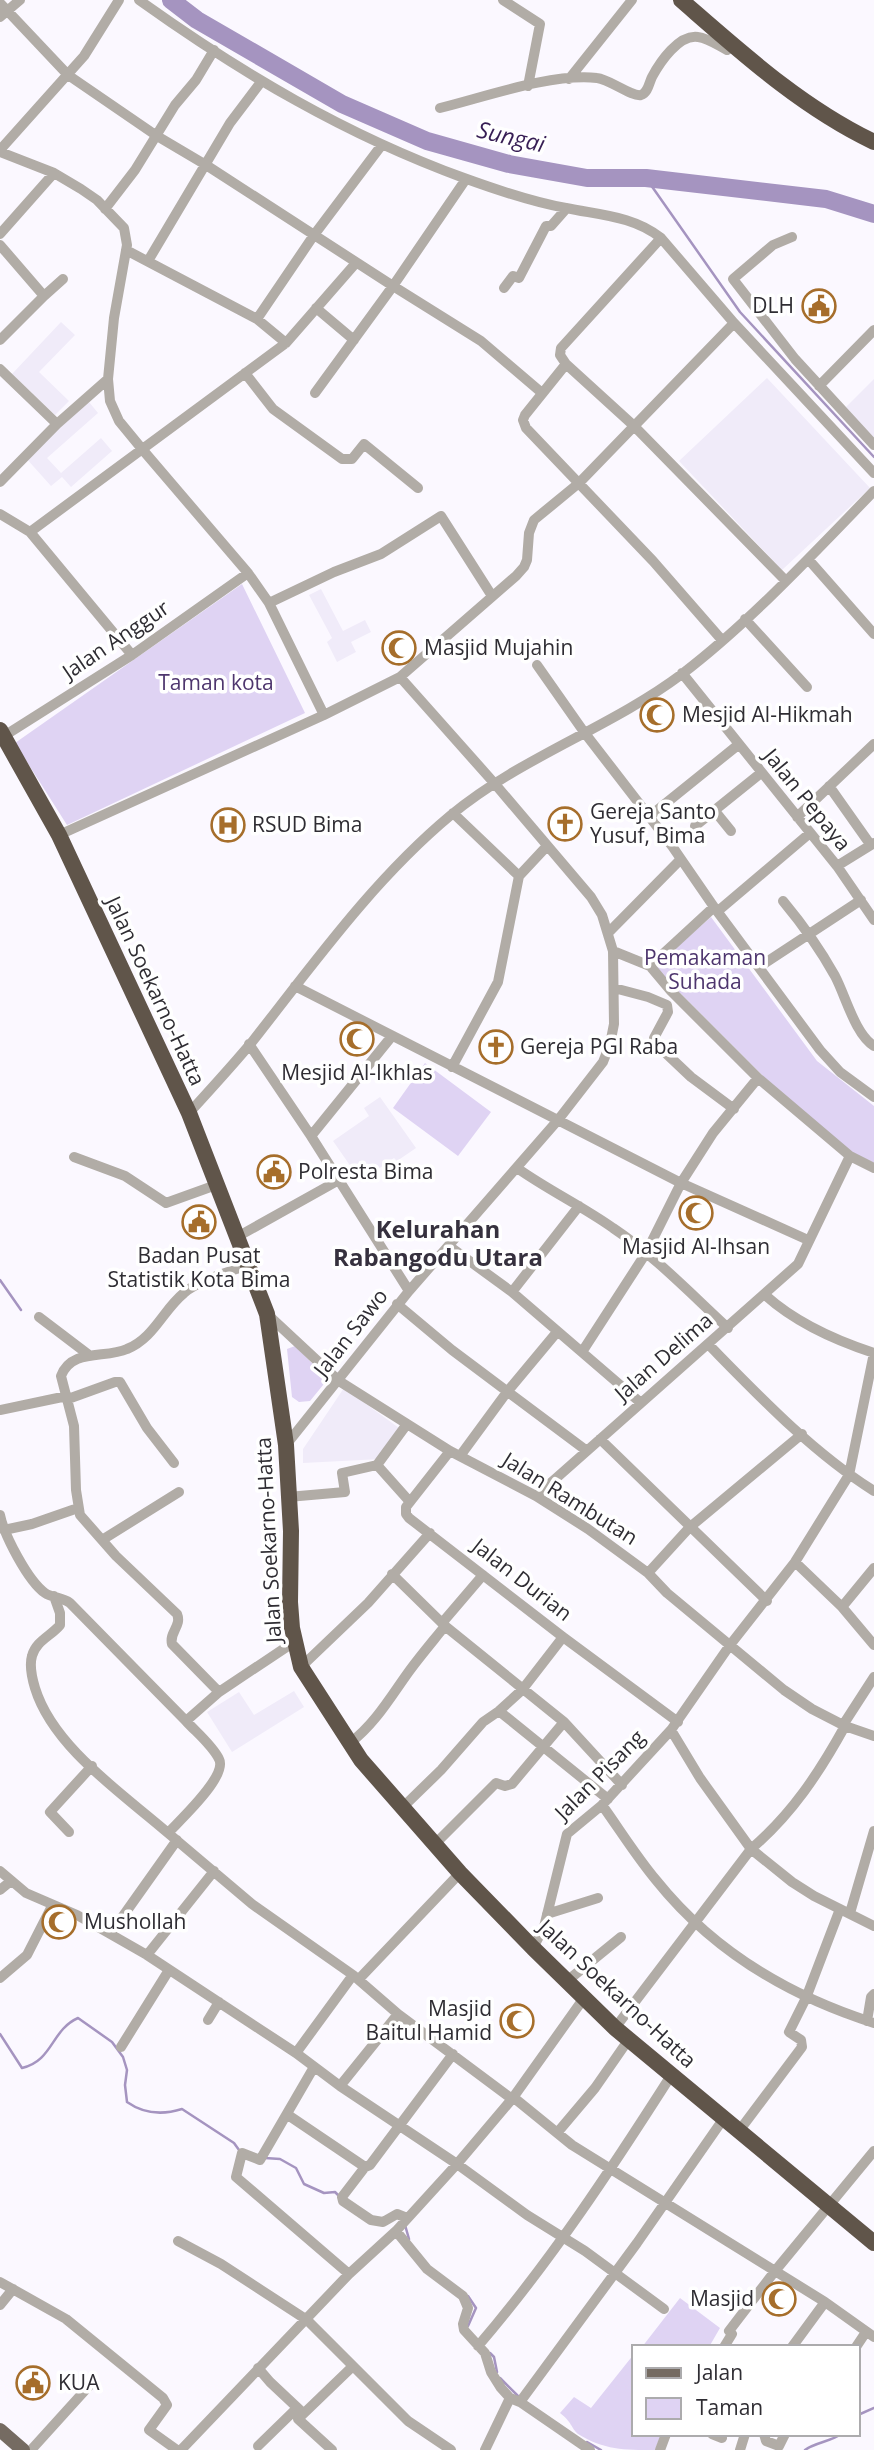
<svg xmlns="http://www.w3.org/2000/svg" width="874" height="2450" viewBox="0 0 874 2450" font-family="'Open Sans',sans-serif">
<rect width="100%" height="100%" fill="#fbf8ff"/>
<path fill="#f0ebf9" d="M61,322l14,13 -36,37 30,29 -14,14 -43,-41z
M767,378l103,110 -88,82 -103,-109z
M874,379v60l-29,-31z
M89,402l9,11 -51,45 14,15 40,-35 11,13 -41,36 -9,-10 -11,9 -26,-29z
M321,589l22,42 22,-11 6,12 -20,10 5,10 -19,10 -10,-20 5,-4 -23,-43z
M380,1097l36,51 -19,13 -3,-3 -20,14 -5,-7 -13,9 -23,-33 36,-25 -5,-8z
M344,1388l55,40 -18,31 -78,4v-14z
M294,1691l10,16 -72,45 -25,-40 32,-20 15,23z"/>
<path fill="#dfd3f3" d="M242,584l63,129 -238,112 -52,-82z
M711,917l106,144 57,45v57l-28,-13 -71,-62 -121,-121z
M425,1063l66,49 -33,44 -65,-48z
M295,1346l33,33 -18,22 -11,1 -7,-5 -5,-48z
M680,2298l40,30 -11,19h-67z
M634,2354v80h27l-6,16c-31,0 -51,0 -77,-16 -7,-6 -6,-12 -18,-21l14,-16 17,11z"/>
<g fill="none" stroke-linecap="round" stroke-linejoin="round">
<path stroke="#a594c0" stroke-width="2.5" d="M646,178l94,134 134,145
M0,1280l21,30
M0,2034l22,34c31,-7 29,-38 56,-50l34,24 11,15 4,13 -2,15 2,17c17,12 36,13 55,7l52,34 5,7
M265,2158l15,1 16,9 8,16 20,9 11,-1 4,4
M405,2225l4,14
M468,2326l8,-18 -8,-12
M490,2353l4,4 3,15
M500,2378l18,18
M858,2415l16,-7
M587,2442l14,8
M805,2450c11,-8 25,-8 36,-16"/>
<path stroke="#a594c0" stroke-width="18" d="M171,0l26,20 145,84 85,37 82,23 78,14h59l180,21 48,15"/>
<path stroke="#b1aca6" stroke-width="10" d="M139,0c102,73 207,135 325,178 33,12 68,24 102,30 33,7 68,8 95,30l73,85 140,150
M503,0l37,24 -12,62
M0,3l68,72 89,61 49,29 187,121 73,-107
M0,17l20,-17
M569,79l63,-79
M440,108c45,-11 111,-35 157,-30 12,1 35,19 44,17 7,-2 8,-12 11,-18 8,-15 27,-43 46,-40 10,1 21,9 29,13l6,-4
M0,150l84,-94 35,-56
M0,152l54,21 27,16 16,11 27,28 3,17 -13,73 -6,61 2,22 9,20 23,28 106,124 21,30 55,112
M105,209l30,-39 40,-65 21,-25 18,-30
M0,234l54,-61
M792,237l-19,8 -40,34 62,80 79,86
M0,245l44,51 -44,44
M126,250l131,69 29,24
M148,261l82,-138 31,-41
M504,288l9,-12 6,2 27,-52h5l15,-17
M44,296l19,-17
M316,308l38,32
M257,319l57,-84 67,-89
M566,364l-6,-9 1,-7 100,-110
M0,369l57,55
M245,373l28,36 69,50h10l12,-15 54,44
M819,386l55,-56
M315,393l78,-107 88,55 61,52
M0,482l57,-58 51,-45
M0,514l30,18 102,123
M30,532l256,-189 69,-79
M808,559l66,75
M269,603l65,-31 47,-18 60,-38 51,80
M745,619l62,68
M721,639l-68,-78 -127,-133 -3,-8 2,-5 41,-51 67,61 152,155
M537,665l47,67 88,114 42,61 106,143 20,22 34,25
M682,673l155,193 37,54
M400,677l116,-101 8,-9 3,-7 2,-27 5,-13 45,-37 155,-160
M4,736l128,-81 116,-82
M829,786l41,58
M714,810l17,21
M453,813l66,63
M650,816l88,-71
M797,817l77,-73
M695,826l66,-53
M59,835l265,-120 76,-38 95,107 96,113 11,18 11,36 1,73 -4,20 -7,18 -45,58 -149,171 -123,154
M837,866l37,-23
M783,901c20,24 37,48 52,75 11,21 20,58 39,70
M718,911l92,-78
M609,932l71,-72
M613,951l37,15 21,25 87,87 92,78
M650,966l64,-59
M759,967l102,-67
M295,986l386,197 127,57
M614,988l34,9 19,8 1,7 -14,26v4l37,35 43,32
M249,1044l62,92 98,155
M452,1067l46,-85 21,-106 28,-30
M189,1113c21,-23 43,-47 63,-71 62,-79 122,-163 199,-227 70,-58 159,-87 231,-141 68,-52 133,-122 192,-183
M311,1136l81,-100
M74,1157l51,19 41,27 50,-18
M517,1168c31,22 65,38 96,60 42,28 78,66 115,100
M237,1237l102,-57
M449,1246l63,46 129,111
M512,1292l67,-86
M765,1295c31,28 69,45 109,58
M397,1304l55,46 135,101
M267,1314l72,67 111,70 86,45 52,33 60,44 19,20 117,97 28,19 33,17 29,10
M39,1317l50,38
M708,1344c51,52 104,108 166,147
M582,1352l64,-99 35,-70 32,-50 45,-55
M68,1399l47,-17h5l27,46 27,35
M0,1410l67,-14
M407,1424l-30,41 33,37
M600,1439l167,162
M450,1451l-44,56v7l3,4 154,119 115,85
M460,1456l47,-64 50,-60
M536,1496l262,-232 52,-108 24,12
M288,1497l57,-5 -3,-19 35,-8
M0,1515c4,20 28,66 45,78 7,5 17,4 25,10l116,118
M4,1530l28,-6 46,-16
M102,1540l77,-48
M795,1562l47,45 32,38
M648,1573l42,-46 112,-93
M392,1574l50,49
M54,1596l6,17v12c-9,11 -24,16 -28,31 -3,10 0,22 3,32 18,59 87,105 133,145 12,-13 60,-57 51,-74 -7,-14 -22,-26 -33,-38l33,-29 75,-50
M842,1607l32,-39
M445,1626l119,96 58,63
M301,1667l67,-64 62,-70
M219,1692l-47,-48c-3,-12 10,-18 5,-30l-61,-58 -36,-41 -4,-25 -2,-64 -13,-50c11,-28 44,-17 66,-27 27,-11 36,-39 57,-56 15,-13 45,-21 64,-28
M499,1711l109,88
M843,1725l31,-48
M671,1730l29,48 51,71 41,33 22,14 60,30
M350,1743c26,-20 41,-47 60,-73 11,-15 23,-29 35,-44l-3,-3 41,-48
M602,1805c18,25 34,51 54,75 56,70 133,116 218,143
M402,1808l39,-38 42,-48 16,-11 23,-21 41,-53
M69,1832l-19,-20 42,-46
M168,1833l84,71 101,71 45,39 114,85
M435,1844l61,-61 9,3 7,-2 52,-62
M0,1871l26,22 51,22 70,40 149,98 44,33 117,78 70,51 58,36 79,58
M0,1890l11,-9
M850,1913l24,-82
M547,1914l51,-16
M111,1933l66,-93
M533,1948l11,-21 23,-93 35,-29 69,-75 59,-85 65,-83 54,-87 25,-122
M147,1955l67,-84
M0,1978l27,-23 25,-49
M359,1979l101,-106
M567,1981l54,-44
M208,2020l11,-18
M867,2021l4,-24 3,-3
M615,2028l136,-179c41,-35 68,-76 94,-123
M121,2047l48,-77
M296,2053l57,-78
M314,2067l-54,93 -18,-7 -6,24 113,97
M340,2086l58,-72
M513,2097l59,48 253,157 49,35
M288,2115l77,52
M739,2131l63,-84 -1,-7 -12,-8 17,-34 34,-89
M557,2133l38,-45 34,-49
M407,2218l-10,-4 -14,8 -12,-2 -28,-19 -1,-4 23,-30 5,-2 83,-111
M396,2231l31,38 36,27 5,12 -5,16 1,6 21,23 6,19 10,16 9,10 10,4 70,48
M178,2241l43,23 86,56 101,101 43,29
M0,2282l66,37 97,79 4,7 -18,25 28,20
M0,2305l13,-16
M478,2346c73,-85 134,-178 194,-272
M724,2347l8,-13 -3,-3 46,-60 99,-120
M792,2347l33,-45
M856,2347l10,-15
M258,2368l12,14 33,31
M520,2402l117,-159 87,-125
M712,2434l10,4
M764,2434l2,7 13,5 6,-12
M258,2446l39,-38
M31,2450l58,-64
M181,2450l168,-176 47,-43 61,-67 55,-65 72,-101
M332,2450l-34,-31 54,-52
M485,2450l25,-52
M660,2450l6,-16
M740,2450l5,-16"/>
<path stroke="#756b62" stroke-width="14" d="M0,2430l23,20"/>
<path stroke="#60554a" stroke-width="16" d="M681,0c61,53 120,107 193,142
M0,730l59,105 130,278 78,201 19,131 5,86 -1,71 2,26 9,39 60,93 99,113 73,75 82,80 259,215"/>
</g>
<defs>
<symbol id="civic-ring" viewBox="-11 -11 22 22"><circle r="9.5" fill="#fff" stroke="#a66e2b" stroke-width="1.5"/><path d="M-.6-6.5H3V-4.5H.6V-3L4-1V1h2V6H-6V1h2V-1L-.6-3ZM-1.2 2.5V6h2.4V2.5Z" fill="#a66e2b"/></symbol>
<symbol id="mosque-ring" viewBox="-11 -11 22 22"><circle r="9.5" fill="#fff" stroke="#a66e2b" stroke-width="1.5"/><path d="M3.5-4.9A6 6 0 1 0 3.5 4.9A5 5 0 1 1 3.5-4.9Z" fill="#a66e2b"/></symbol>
<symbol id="church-ring" viewBox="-11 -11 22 22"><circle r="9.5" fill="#fff" stroke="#a66e2b" stroke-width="1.5"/><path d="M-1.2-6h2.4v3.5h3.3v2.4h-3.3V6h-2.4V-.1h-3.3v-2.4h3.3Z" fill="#a66e2b"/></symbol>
<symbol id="hospital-ring" viewBox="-11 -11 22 22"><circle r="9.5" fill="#fff" stroke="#a66e2b" stroke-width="1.5"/><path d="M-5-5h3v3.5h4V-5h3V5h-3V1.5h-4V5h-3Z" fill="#a66e2b"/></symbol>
</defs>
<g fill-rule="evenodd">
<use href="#civic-ring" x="800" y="287" width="38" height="38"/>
<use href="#mosque-ring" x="380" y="629" width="38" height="38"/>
<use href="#mosque-ring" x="638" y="696" width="38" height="38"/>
<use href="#church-ring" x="546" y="805" width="38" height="38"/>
<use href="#hospital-ring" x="209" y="806" width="38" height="38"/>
<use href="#mosque-ring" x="338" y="1020" width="38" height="38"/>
<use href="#church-ring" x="477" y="1028" width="38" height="38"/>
<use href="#civic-ring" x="255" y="1153" width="38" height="38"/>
<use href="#mosque-ring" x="677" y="1194" width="38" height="38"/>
<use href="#civic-ring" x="180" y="1203" width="38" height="38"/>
<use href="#mosque-ring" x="40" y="1903" width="38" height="38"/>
<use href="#mosque-ring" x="498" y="2002" width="38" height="38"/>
<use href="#mosque-ring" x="760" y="2280" width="38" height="38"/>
<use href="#civic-ring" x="14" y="2364" width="38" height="38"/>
</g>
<g text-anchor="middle" stroke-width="7" stroke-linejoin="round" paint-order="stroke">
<g font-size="21" fill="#2f2d33" stroke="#fff" text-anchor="start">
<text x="794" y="313" text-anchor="end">DLH</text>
<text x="424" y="655">Masjid Mujahin</text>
<text x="682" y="722">Mesjid Al-Hikmah</text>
<text x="590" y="819">Gereja Santo<tspan x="590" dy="24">Yusuf, Bima</tspan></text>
<text x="252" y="832">RSUD Bima</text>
<text x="520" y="1054">Gereja PGI Raba</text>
<text x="357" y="1080" text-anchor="middle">Mesjid Al-Ikhlas</text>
<text x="298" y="1179">Polresta Bima</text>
<text x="696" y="1254" text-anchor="middle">Masjid Al-Ihsan</text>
<text x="199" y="1263" text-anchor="middle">Badan Pusat<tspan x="199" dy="24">Statistik Kota Bima</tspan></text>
<text x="84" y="1929">Mushollah</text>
<text x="492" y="2016" text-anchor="end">Masjid<tspan x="492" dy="24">Baitul Hamid</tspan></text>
<text x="754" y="2306" text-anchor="end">Masjid</text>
<text x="58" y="2390">KUA</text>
</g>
<g font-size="21" fill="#2f2d33" stroke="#fff">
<text transform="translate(116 640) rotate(-34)" y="7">Jalan Anggur</text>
<text transform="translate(807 800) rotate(51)" y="7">Jalan Pepaya</text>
<text transform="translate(155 991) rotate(65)" y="7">Jalan Soekarno-Hatta</text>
<text transform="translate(351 1333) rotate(-52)" y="7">Jalan Sawo</text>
<text transform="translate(664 1357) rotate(-41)" y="7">Jalan Delima</text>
<text transform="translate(570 1499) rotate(32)" y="7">Jalan Rambutan</text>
<text transform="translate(269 1540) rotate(-93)" y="7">Jalan Soekarno-Hatta</text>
<text transform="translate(522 1580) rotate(38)" y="7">Jalan Durian</text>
<text transform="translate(600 1775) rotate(-45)" y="7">Jalan Pisang</text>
<text transform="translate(617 1994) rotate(43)" y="7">Jalan Soekarno-Hatta</text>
</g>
<g font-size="21" fill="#4e366e" stroke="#fff">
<text x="216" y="690">Taman kota</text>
<text x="705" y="965">Pemakaman<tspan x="705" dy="24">Suhada</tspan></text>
</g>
<g font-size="23" font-style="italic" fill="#371e54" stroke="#fff">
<text transform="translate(511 137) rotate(13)" y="8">Sungai</text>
</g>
<g font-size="24" font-weight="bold" fill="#36313e" stroke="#fff">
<text x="438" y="1238">Kelurahan<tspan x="438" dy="28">Rabangodu Utara</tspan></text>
</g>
</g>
<rect x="632" y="2345" width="228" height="91" fill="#ffffff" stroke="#acabad" stroke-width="2"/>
<rect x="646" y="2368" width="35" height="10" fill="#756b62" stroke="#acabad" stroke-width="2"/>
<text x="696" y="2380" font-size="21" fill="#2f2d33">Jalan</text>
<rect x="646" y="2398" width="35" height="21" fill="#dfd3f3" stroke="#acabad" stroke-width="2"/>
<text x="696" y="2415" font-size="21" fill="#2f2d33">Taman</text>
</svg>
